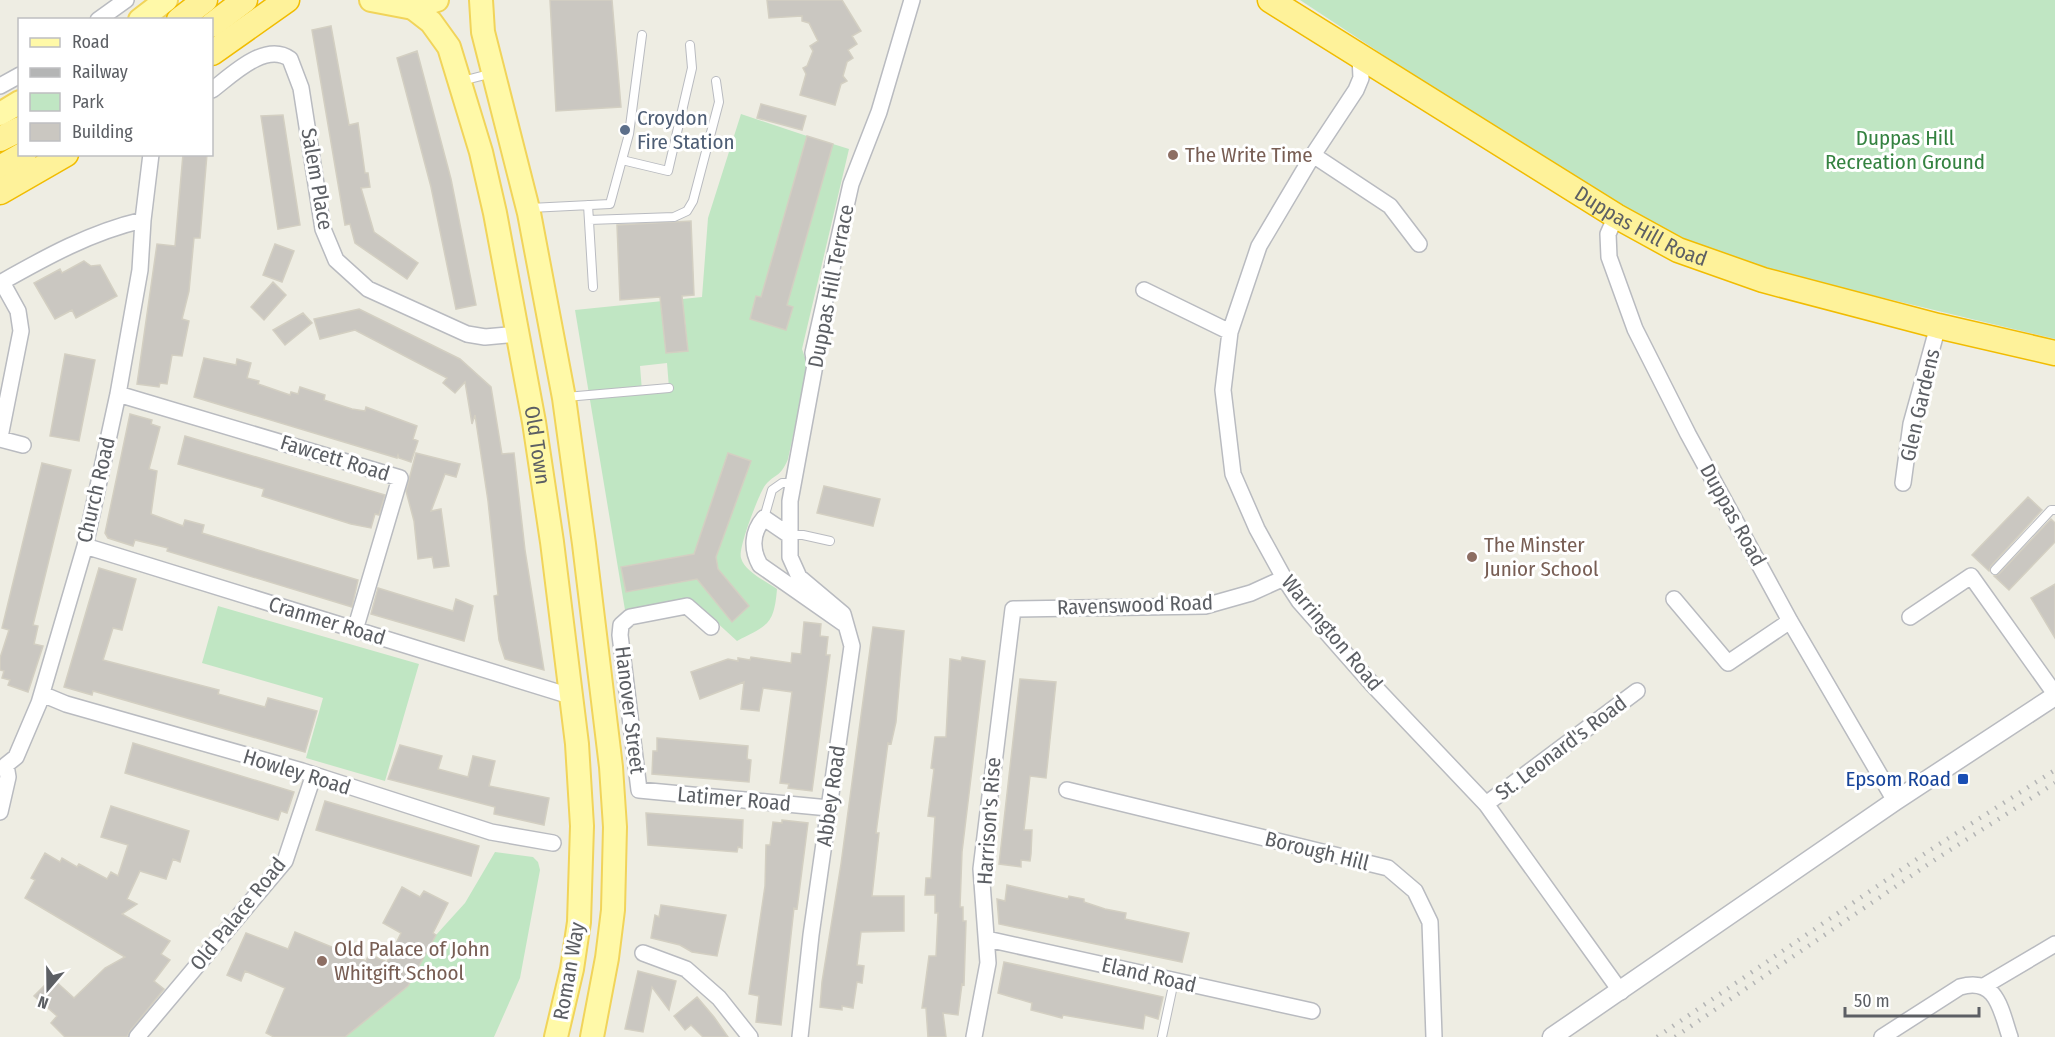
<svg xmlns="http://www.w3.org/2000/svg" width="2055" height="1037" viewBox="0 0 2055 1037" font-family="'Fira Sans Condensed',sans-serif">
<rect width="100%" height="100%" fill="#eeede3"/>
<path fill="#c0e6c3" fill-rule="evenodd" d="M1300,0h755v339l-287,-69 -85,-29 -63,-35 -120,-74z
M741,114l66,22 -46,161 -5,-1 -6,23 36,10 1,-24 46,-161 16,5 -47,200 6,17 -20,93c-8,20 -14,14 -24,28 -6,10 -26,61 -23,71 4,14 25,23 36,31 -3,36 -9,36 -40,52l-47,-43 -65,12 -50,-300 127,-13 6,-79zM685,320l3,31 -22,2 -3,-30zM667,363l2,25 -27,3 -2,-25zM728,453l22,8 -34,96 2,12 31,37 -17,16 -35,-43 -71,12 -5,-24 73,-13z
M218,606l201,58 -34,117 -79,-23 17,-60 -121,-35z
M495,852l38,5 5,5 2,8 -20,108 -26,59h-149l63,-51 28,-51 29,-32z"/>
<path fill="#cac7c1" stroke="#d3cfc2" stroke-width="1.5" d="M550,0h62l9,107 -65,4z
M767,0h75l19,31 -9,5 5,8 -9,6 5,8 -6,4 -4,14 4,5 -6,3 -6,21 -35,-10 6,-21 -3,-6 4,-2 6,-15 -3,-5 8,-5 -9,-18 -7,-2v-5l-33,2z
M331,26l18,99 9,-2 7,50h3l2,14 -9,1 13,44 44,31 -11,16 -52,-36 -5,-19 -5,1 -33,-195z
M417,51l34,128 25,126 -20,4 -25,-122 -34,-129z
M761,104l45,12 -4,14 -45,-12z
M283,115l17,110 -22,4 -17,-113z
M807,136l26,8 -46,161 6,2 -7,23 -36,-11 6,-23 5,1z
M183,154h24l-7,84h-6l-5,53 -7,28 7,2 -7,35 -10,-1 -5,29 -7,-1 -1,4 -22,-3 20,-140 18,2z
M691,221l3,74 -12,1 6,55 -22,2 -6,-56 -40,3 -3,-75z
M275,244l19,7 -12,31 -19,-7z
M84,261l7,5 9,-1 17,31 -41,22 -4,-8 -17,9 -21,-36 26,-14 2,4z
M273,282l13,13 -22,25 -13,-13z
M359,309l101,50 31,28 11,67 12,-1 11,97 19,120 -39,-11 -6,-19 -5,-44 4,-1 -10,-94 -13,-86 -3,9 -7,-42 -10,11 -12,-10 4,-5 -92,-48 -35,9 -6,-20z
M303,313l9,10 -27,22 -12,-15z
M65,354l30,6 -16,81 -29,-5z
M204,358l32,7 1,-6 14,4 -4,15 12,3 -1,3 6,2 26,9 1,-3 7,2 2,-7 25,8 -1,5 28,9 13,2 1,-4 51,19 -4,13 5,2 -7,21 -12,-4 -1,-3 -1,3 -203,-61z
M130,414l22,6 -1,4 9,3 -11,42 8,2 -6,43 32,12 2,-6 19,5 -2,8 156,47 -6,27 -185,-56 1,-3 -33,-8 -2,6 -25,-8 -3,-5z
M185,436l200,59 -6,20 -4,-1 -4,14 -20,-4 -89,-28 2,-7 -86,-25z
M416,453l44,11 -4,13 -11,-3 -14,37 10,-2 8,57 -15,2 -2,-11 -14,2 -4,-38 -8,-30z
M728,453l23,8 -35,96 2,12 31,37 -17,16 -35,-43 -71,13 -5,-25 73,-13z
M42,463l29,7 -38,155 5,1 -4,18 9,2 -15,46 -20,-7 2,-5 -8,-2 2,-7 -4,-1v-12l9,-28 -7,-2z
M824,486l56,13 -7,27 -56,-13z
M2028,497l14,13 -51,56 -2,5 -17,-16z
M2051,519l4,4v19l-46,48 -15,-14 5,-2z
M99,568l37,11 -14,51 -9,-2 -10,32 116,30 -1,4 47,13 3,-9 49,13 -12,41 -212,-61 -1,4 -28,-8z
M2055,584v54l-24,-40z
M378,588l75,23 3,-12 17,7 -9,35 -93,-27z
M804,622l17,2 -1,12 8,1 -2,18h4l-18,136 -24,-3 1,-4 -9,-1 12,-91 -29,-4 -4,23 -18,-2 3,-27 -44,17 -9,-27 37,-13 10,2v-3l12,2 1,-3 40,6 1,-10 9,1z
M873,627l31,4 -8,91 -5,22 -3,-1 -12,90h3l-7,63h32v35l-43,1 -4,33 7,1 -2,17 -5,-1 -4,26 -11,-2v4l-22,-3 2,-25 19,-118z
M962,657l23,4 -23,191 -2,55h3v14h3l-2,64 -2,-1 -4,31 -15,-2 3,24h-18l-2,-29h-4l7,-52h7l2,-43h-3v-18h-10l1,-17h5l4,-61 -7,-1 6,-47 -3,-1 4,-31h11l4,-78 11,2z
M1020,679l36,3 -10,96 -16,-2 -6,54h8l-1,24 -1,7 -9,-1v7l-22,-3z
M657,738l91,8 -1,13 4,1 -2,22 -97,-8 1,-23h4z
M133,743l161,49 -7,21 -6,-2 -3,9 -153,-47z
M400,745l42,11 -4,13 30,8 5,-21 22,5 -6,25 60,12 -5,27 -50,-11 1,-7 -107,-28z
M325,801l154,45 -8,30 -155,-46z
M111,806l78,25 -9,31 -7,-3 -7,20 -26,-8 -13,28 10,5 -15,10 48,27 -9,13 9,6 -16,21 10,8 -34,42 -3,6h-62l-14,-14 6,-7 -23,-20 18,-18 22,20 31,-30 20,-11 -100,-59 10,-18 -4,-2 14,-25 15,9 2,-4 15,9 2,-3 28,15 4,-7 7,4 10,-31 -27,-8z
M646,813l97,7 -1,28 -4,-1 -1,5 -89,-7z
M782,820l26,3 -11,86 -3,-1 -13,117 -25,-3 3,-26 -10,-2 16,-108 1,-41h4l3,-23 9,1z
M1007,885l61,14 1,-3 15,3v3l21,7 21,4 -1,6 64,14 -7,29 -183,-38 -2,-25 8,2z
M402,887l18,10 4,-6 24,12 -15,30 3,2 -28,51 -63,51h-71l-8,-4 19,-45 -40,-17 -4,10 -14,-6 19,-42 42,16 7,-17 71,29 3,-7 18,8 14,-29 -18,-10z
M661,905l65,10 -9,41 -25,-4 -12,-7 -29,-7 4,-23 4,2z
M1004,962l159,35 -5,22 -13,-4 -2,14 -80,-14 -1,3 -31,-8 1,-7 -34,-10z
M638,971l38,10 -7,29 -17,-23 -9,45 -18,-3z
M697,997l17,20 14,20h-25l-12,-12 -6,5 -11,-14z"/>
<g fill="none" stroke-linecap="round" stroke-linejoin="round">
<defs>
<path id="service" d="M462,81l31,-8
M622,160l46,11 24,-103 -2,-23
M588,205l5,82
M530,208l80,-4 19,-70 13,-99
M589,220l85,-3 13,-6 6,-10 26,-99 -3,-21
M566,397l103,-9
M764,518l8,-28 10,-7h11
M789,535h14l27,6
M1995,570l56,-60h4
M1162,1037l12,-56"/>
<path id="minor" d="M98,20l28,-20
M1360,56l1,22 -5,12 -43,65 -54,91 -29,86 -7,58 10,84 24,55 27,49 15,23 73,83 114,120 135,188
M0,86l20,-11
M212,90c19,-14 53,-49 78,-31l11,29 22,141 13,31 32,29 99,45 18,3 33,-3
M1313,155l77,51 29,38
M1616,216l-8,18 1,23 26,72 53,105 102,187 105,180
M0,283c46,-26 91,-51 143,-63
M1144,290l86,42
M118,394l282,84 -45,152
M0,437l21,-106 -3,-20 -16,-29
M0,439l23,6
M1903,483l8,-59 27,-98
M789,535l-25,-17c-12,14 -13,31 -4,47l83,58
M85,546l485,150
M1674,599l54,64 62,-42
M1910,617l61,-41 84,118
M711,627l-24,-21 -57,11 -9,8 -1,10 19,155 190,18
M42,694l24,10 236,67 189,61 62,11
M6,765l10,-8 23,-54 46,-157 33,-152 22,-124 3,-50 8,-66
M1067,790l321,78 27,23 15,31 4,115
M1486,804l151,-113
M0,812l8,-35 -2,-12
M987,939l325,72
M643,953l43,16 33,29 31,39
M1984,986l71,-42
M137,1037l148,-176 28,-84
M800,1037l11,-102 41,-289 -9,-32 -44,-37 -9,-20v-56l25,-136 -2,-12 38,-169 28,-72 33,-112
M974,1037l14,-74 -7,-94 32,-260 192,-3 46,-13 33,-15
M1882,1037l78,-50c37,-11 41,24 50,50"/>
<path id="tertiary" d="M1552,1037l343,-236 160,-105"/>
<g id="primary">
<path d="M371,0l42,8 24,-8"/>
<path d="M481,0l2,32 46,181 35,185 20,146 27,223 4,60 -2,83 -6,48 -15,79"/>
<path id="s1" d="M413,8l18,14 18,25 32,105 14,61 39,209 18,120 25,202 5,82 -3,96 -7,47 -16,68"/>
<path d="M140,20l26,-20"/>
<path d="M0,114l20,-12"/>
</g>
<g id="trunk">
<path id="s2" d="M1270,0l346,216 62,34 85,30 175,46 117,27"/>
<path d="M179,20l26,-20"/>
<path d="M212,25l33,-25"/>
<path d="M212,53l75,-53"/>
<path d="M0,139l20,-10"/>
<path d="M0,168l24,-14"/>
<path d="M0,192l66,-38"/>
</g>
</defs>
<use href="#service" stroke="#b9bbc0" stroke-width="10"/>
<use href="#minor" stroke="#b9bbc0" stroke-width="18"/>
<use href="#tertiary" stroke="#b9bbc0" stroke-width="21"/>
<use href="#primary" stroke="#f1d45a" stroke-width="26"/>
<use href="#trunk" stroke="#f1bc01" stroke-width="27"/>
<use href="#service" stroke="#fff" stroke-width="8"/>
<use href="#minor" stroke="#fff" stroke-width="15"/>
<use href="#tertiary" stroke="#fff" stroke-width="18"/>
<use href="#primary" stroke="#fff9a8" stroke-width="22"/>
<use href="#trunk" stroke="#fef29a" stroke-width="24"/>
<path stroke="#b4b5b5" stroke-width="4.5" stroke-dasharray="1.5 8" stroke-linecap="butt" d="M1657,1037l273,-187 125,-80
M1675,1037l261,-178 119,-76"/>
</g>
<circle fill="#5c6f8a" stroke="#fff" stroke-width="2" cx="625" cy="130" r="6"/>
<g fill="#8d6e63" stroke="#fff" stroke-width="2">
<circle cx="1173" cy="155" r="6"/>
<circle cx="1472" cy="557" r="6"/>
<circle cx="322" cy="961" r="6"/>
</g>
<rect fill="#1a4fb4" stroke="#fff" stroke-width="2" x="1957" y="773" width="12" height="12" rx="3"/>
<g text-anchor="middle" stroke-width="6" stroke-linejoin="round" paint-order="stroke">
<g font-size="21" fill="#4e5e75" stroke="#fff" text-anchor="start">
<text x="637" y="125">Croydon<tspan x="637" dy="24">Fire Station</tspan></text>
</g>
<g font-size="21" fill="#348240" stroke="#fff">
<text x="1905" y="145">Duppas Hill<tspan x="1905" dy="24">Recreation Ground</tspan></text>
</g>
<g font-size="21" fill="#785e54" stroke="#fff" text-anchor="start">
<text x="1185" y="162">The Write Time</text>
<text x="1484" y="552">The Minster<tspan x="1484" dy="24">Junior School</tspan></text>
<text x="334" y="956">Old Palace of John<tspan x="334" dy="24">Whitgift School</tspan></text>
</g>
<g font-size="21" fill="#5c5f64" stroke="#fff">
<text transform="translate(317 179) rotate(80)" y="7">Salem Place</text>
<text dy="7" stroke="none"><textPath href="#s2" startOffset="435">Duppas Hill Road</textPath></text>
<text transform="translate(831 286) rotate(-79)" y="7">Duppas Hill Terrace</text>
<text transform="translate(1920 405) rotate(-77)" y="7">Glen Gardens</text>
<text dy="7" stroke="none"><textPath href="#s1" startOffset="462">Old Town</textPath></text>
<text transform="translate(335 458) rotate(17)" y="7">Fawcett Road</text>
<text transform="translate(96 490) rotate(-77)" y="7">Church Road</text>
<text transform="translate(1733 515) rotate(61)" y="7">Duppas Road</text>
<text transform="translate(1135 605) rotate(-2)" y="7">Ravenswood Road</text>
<text transform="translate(327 621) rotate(17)" y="7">Cranmer Road</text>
<text transform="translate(1332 633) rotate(50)" y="7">Warrington Road</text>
<text transform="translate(630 710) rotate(83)" y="7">Hanover Street</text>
<text transform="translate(1561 748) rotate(-37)" y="7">St. Leonard's Road</text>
<text transform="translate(297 772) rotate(17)" y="7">Howley Road</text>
<text transform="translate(831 796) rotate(-82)" y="7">Abbey Road</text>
<text transform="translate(734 799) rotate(5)" y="7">Latimer Road</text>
<text transform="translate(989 821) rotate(-86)" y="7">Harrison's Rise</text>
<text transform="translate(1317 851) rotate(14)" y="7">Borough Hill</text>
<text transform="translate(238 914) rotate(-51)" y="7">Old Palace Road</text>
<text transform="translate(569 971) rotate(-80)" y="7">Roman Way</text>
<text transform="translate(1149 975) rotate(13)" y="7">Eland Road</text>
</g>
<g font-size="21" fill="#164399" stroke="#fff" text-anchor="end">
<text x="1951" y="786">Epsom Road</text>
</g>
</g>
<rect x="18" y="18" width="195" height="138" fill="#ffffff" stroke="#bebfc1" stroke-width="1.5"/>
<rect x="30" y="38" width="30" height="9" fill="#fff9a8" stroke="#bebfc1" stroke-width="1.5"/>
<text x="72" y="48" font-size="18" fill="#5c5f64">Road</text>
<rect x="30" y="68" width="30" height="9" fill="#b4b5b5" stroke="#bebfc1" stroke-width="1.5"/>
<text x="72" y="78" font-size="18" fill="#5c5f64">Railway</text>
<rect x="30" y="93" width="30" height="18" fill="#c0e6c3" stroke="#bebfc1" stroke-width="1.5"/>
<text x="72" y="108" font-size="18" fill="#5c5f64">Park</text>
<rect x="30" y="123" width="30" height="18" fill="#cac7c1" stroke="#bebfc1" stroke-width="1.5"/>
<text x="72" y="138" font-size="18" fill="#5c5f64">Building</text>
<g transform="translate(48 989) rotate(200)" stroke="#ffffff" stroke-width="4.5" paint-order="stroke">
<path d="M0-4.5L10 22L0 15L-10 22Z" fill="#5c5f64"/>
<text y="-9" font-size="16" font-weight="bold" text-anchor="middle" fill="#5c5f64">N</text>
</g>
<path d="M1845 1007v9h134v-9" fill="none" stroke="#5c5f64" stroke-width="3"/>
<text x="1854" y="1007" font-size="18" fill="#5c5f64" stroke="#ffffff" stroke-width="4.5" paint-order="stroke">50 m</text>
</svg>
